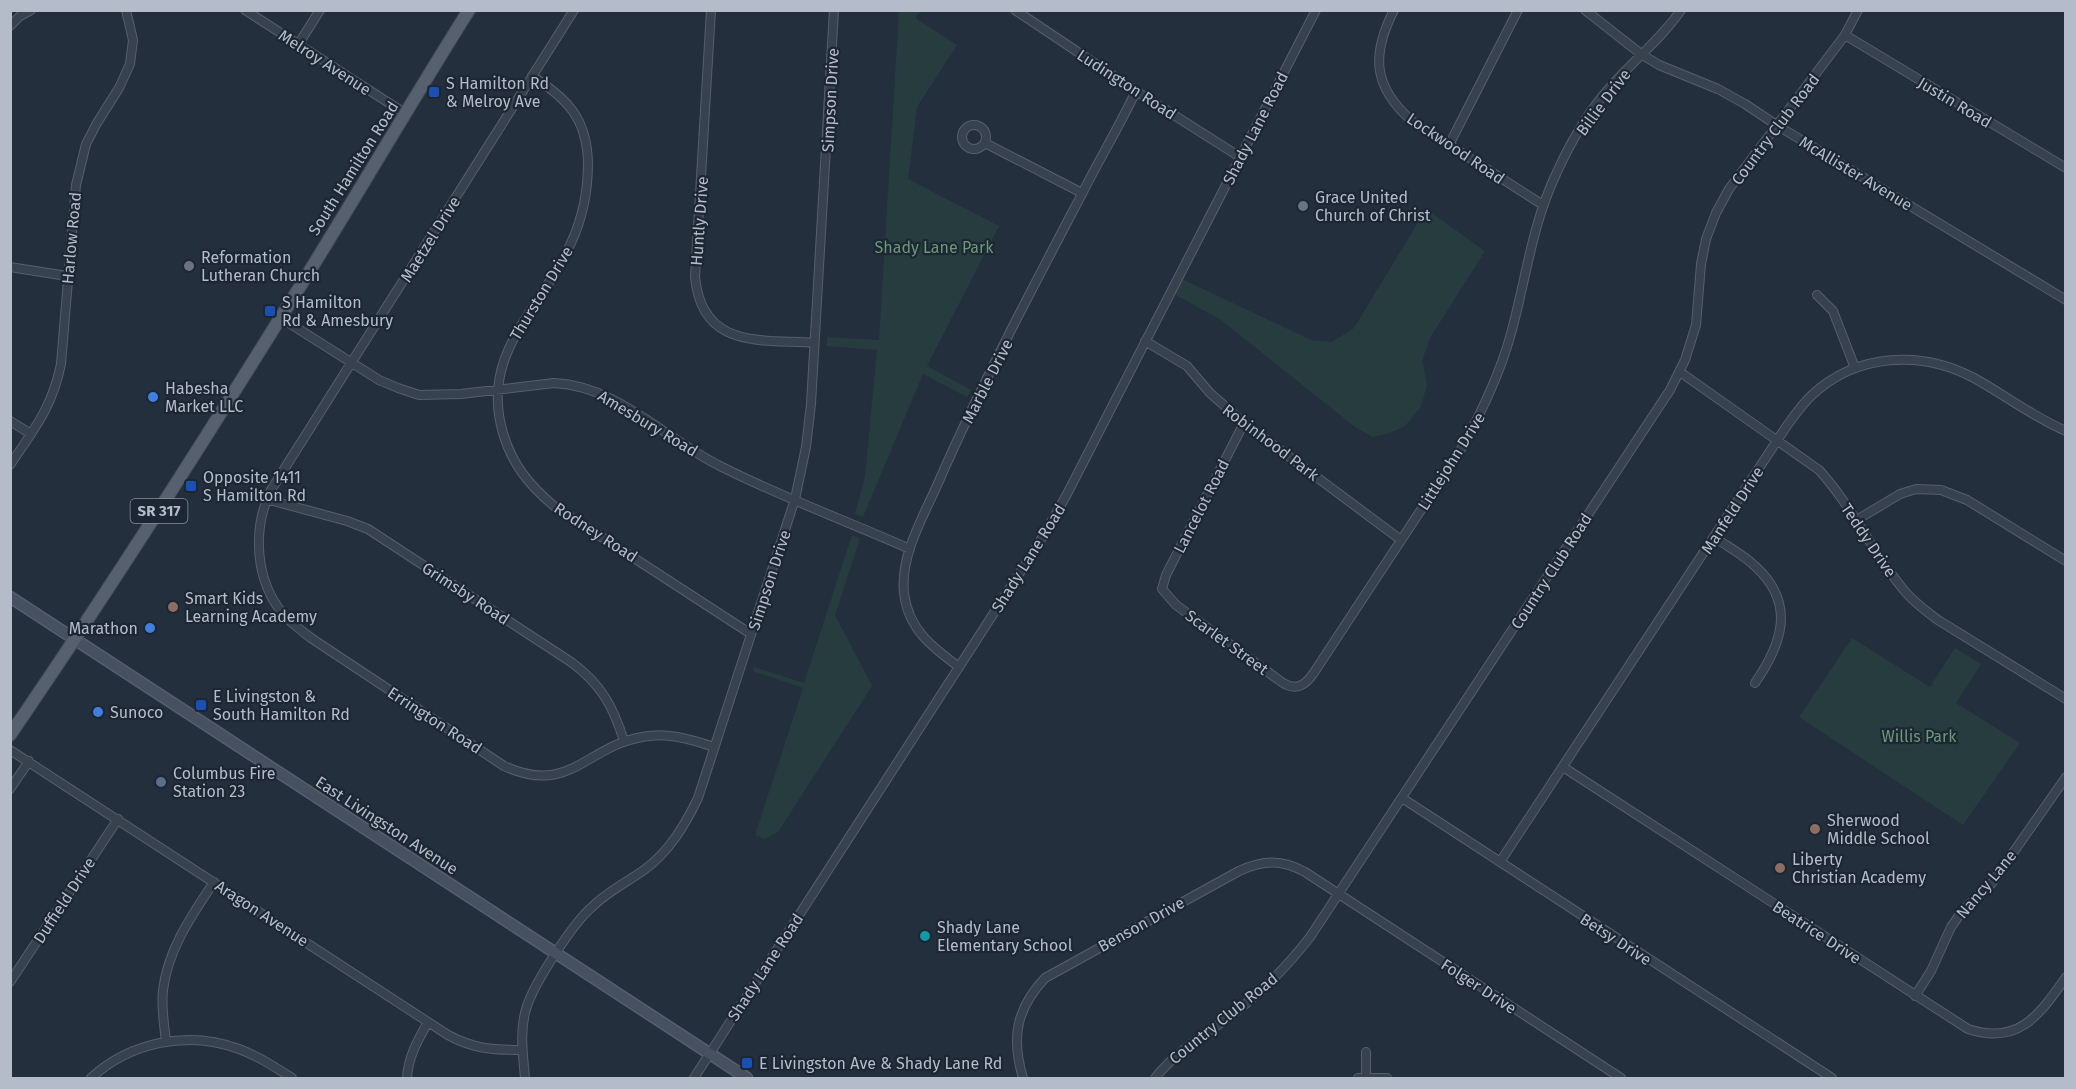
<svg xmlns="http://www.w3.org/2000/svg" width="2076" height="1089" viewBox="0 0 2076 1089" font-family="'Fira Sans',sans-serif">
<rect width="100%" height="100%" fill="#242f3e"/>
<path fill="#263c3f" d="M899,11h21l-5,7 42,27 -40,62 -9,72 91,47 -72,140 44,24 -4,7 -44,-23 -60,143 -8,-3 10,-38 12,-126 -50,-4v-9l52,3z
M1426,209l59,42 -55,87 -8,23 5,24 -6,22 -16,19 -15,7 -17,4 -18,-10 -134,-107 -47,-26 8,-15 129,61 21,2 22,-14z
M852,535l8,4 -25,76 37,71 -94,146 -14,7 -9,-4 48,-147 -50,-17 1,-4 50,16z
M1852,638l78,49 25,-39 26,16 -25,39 64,40 -57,82 -164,-108z"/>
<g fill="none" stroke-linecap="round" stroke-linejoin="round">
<defs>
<path id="minor" d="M245,10l161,104
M574,10l-303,480c-19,39 -16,90 12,124 8,9 19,17 28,24l193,128c66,30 81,-19 138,-29 25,-5 48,2 72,10
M711,10l-16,267c7,72 65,62 119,66
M1015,10l121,81 104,66
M1394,10c-23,45 -21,77 18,111l131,84
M1585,10l56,44 18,11 59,24 27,15 33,22 288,174
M10,26l10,-10 11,-6
M1845,35l221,133
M298,45l22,-35
M532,76c36,23 55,43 56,87 0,28 -5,54 -17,80 -29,66 -92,109 -68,190 9,31 26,52 51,73l197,128
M962 137a12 12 0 1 1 24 0a12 12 0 1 1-24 0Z
M985,143l97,50
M1449,145l69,-135
M10,267l57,9
M1817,295l16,16 22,57
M281,318l98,62 19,8 21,7 42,-1 93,-11c64,3 111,56 166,83 61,31 127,55 190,83
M1145,341l42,25 23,27 34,30 157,117
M1680,372l139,98c33,36 53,82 84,119 10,13 23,22 35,31l128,79
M10,421l21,13
M1244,423l-78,152 -4,14 14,16 107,78c14,8 22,2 30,-9l150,-228c19,-35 36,-70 47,-109 16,-56 21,-111 47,-165 14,-31 33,-63 56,-88 22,-25 49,-46 68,-74
M10,465c24,-36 42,-57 51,-101l15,-179 10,-41 11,-21 22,-35 11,-24 3,-24 -7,-30
M266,499l81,22 21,8 203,133c30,22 42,44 53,79
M1855,521l45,-27 16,-5 25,1 26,10 99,61
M1714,537c14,10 30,18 42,30 40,37 26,77 -1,116
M959,667c-27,-20 -51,-38 -55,-74 -4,-39 20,-77 35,-112 43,-98 94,-194 144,-289 17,-34 37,-67 53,-101
M10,750l438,285c26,14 45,15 74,15
M1563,767l405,262c51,17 72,-15 98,-52
M10,789l19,-28
M1402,798l430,280
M1500,862l286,-435c8,-11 16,-23 26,-32 45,-42 110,-45 162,-17 31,17 59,39 92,53
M10,982l108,-163
M1915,996l16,-25 20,-44 12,-17 29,-27 74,-106
M166,1041c-2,-17 -5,-34 -3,-51 5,-41 29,-75 51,-108
M1366,1052v26
M91,1078c39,-36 97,-48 148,-29 19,7 36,18 53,29
M407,1078c1,-21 11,-38 21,-56
M525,1078c-2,-23 -6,-49 2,-72 8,-24 46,-83 65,-99 15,-15 35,-25 52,-37 25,-18 41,-45 54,-72l97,-299 11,-52 5,-43 23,-394
M694,1078l345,-535 27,-47 250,-486
M1023,1078c-12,-40 -7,-69 22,-100l194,-107c24,-11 43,-12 66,1l316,206
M1155,1078c23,-29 54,-45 83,-68 27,-21 51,-46 72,-73l360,-547 15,-30 11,-35 5,-61 5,-25 10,-26 13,-24 116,-154 13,-25
M1358,1078h29"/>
<path id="secondary" d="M10,597l737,481"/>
<path id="primary" d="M10,735c93,-136 182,-275 269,-415 65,-102 125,-207 190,-310"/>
</defs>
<use href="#minor" stroke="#565f6c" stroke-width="10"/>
<use href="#secondary" stroke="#565f6c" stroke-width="13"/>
<use href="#primary" stroke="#414a57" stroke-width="14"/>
<use href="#minor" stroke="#38414e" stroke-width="8"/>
<use href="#secondary" stroke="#465061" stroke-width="10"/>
<use href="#primary" stroke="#56606e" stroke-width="12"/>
</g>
<g fill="#1a4fb4" stroke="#1d2633" stroke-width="2">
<rect x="428" y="86" width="12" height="12" rx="3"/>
<rect x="264" y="305" width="12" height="12" rx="3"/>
<rect x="185" y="480" width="12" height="12" rx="3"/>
<rect x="195" y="699" width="12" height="12" rx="3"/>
<rect x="741" y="1057" width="12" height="12" rx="3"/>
</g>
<g fill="#6b7280" stroke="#1d2633" stroke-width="2">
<circle cx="1303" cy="206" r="6"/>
<circle cx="189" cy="266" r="6"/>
</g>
<g fill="#3f7fe0" stroke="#1d2633" stroke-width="2">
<circle cx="153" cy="397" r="6"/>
<circle cx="150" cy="628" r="6"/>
<circle cx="98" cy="712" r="6"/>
</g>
<g fill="#8d6e63" stroke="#1d2633" stroke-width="2">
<circle cx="173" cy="607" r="6"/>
<circle cx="1815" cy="829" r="6"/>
<circle cx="1780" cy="868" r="6"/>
</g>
<circle fill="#5c6f8a" stroke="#1d2633" stroke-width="2" cx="161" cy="782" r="6"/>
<circle fill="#0f9aa8" stroke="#1d2633" stroke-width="2" cx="925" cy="936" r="6"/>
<g text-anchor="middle" stroke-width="4.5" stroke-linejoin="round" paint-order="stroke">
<rect fill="#1d2633" stroke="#878f9c" stroke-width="1.5" x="130.5" y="499" width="57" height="24" rx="4.5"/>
<g font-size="15" font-weight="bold" fill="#b4bcc9">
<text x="159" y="516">SR 317</text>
</g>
<g font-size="16" fill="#b4bcc9" stroke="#1d2633">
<text transform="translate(325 62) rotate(33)" y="6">Melroy Avenue</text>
<text transform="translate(1127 84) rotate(33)" y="6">Ludington Road</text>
<text transform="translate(830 100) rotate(-87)" y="6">Simpson Drive</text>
<text transform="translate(1603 102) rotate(-53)" y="6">Billie Drive</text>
<text transform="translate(1955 102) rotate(31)" y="6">Justin Road</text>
<text transform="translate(1255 128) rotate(-63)" y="6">Shady Lane Road</text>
<text transform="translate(1775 129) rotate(-53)" y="6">Country Club Road</text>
<text transform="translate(1456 148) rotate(34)" y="6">Lockwood Road</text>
<text transform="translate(353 168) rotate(-58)" y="6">South Hamilton Road</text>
<text transform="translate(1856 173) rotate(31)" y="6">McAllister Avenue</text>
<text transform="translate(699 221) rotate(-86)" y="6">Huntly Drive</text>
<text transform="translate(71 238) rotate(-85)" y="6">Harlow Road</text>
<text transform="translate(430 239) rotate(-58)" y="6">Maetzel Drive</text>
<text transform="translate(541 293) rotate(-59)" y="6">Thurston Drive</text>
<text transform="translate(987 381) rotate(-63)" y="6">Marble Drive</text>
<text transform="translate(648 423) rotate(31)" y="6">Amesbury Road</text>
<text transform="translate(1271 442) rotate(37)" y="6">Robinhood Park</text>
<text transform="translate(1451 461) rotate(-58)" y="6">Littlejohn Drive</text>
<text transform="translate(1201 506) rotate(-63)" y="6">Lancelot Road</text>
<text transform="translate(1732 510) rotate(-57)" y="6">Manfeld Drive</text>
<text transform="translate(596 532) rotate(33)" y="6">Rodney Road</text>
<text transform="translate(1869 540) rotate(56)" y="6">Teddy Drive</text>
<text transform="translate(1028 558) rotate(-58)" y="6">Shady Lane Road</text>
<text transform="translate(1551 571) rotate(-57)" y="6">Country Club Road</text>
<text transform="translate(769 580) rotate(-72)" y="6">Simpson Drive</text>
<text transform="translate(466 593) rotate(33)" y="6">Grimsby Road</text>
<text transform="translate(1227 642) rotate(36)" y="6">Scarlet Street</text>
<text transform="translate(435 720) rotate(33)" y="6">Errington Road</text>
<text transform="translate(387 825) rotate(33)" y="6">East Livingston Avenue</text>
<text transform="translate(1986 884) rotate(-50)" y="6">Nancy Lane</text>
<text transform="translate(64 900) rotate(-57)" y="6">Duffield Drive</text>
<text transform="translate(262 913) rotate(33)" y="6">Aragon Avenue</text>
<text transform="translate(1141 924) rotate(-29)" y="6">Benson Drive</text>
<text transform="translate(1817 932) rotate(33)" y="6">Beatrice Drive</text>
<text transform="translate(1616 939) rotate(33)" y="6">Betsy Drive</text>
<text transform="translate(765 967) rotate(-57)" y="6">Shady Lane Road</text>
<text transform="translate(1479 986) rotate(33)" y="6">Folger Drive</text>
<text transform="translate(1223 1018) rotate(-39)" y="6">Country Club Road</text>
</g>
<g font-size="16" fill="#b4bcc9" stroke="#1d2633" text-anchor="start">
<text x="446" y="89">S Hamilton Rd<tspan x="446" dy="18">&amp; Melroy Ave</tspan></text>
<text x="1315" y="203">Grace United<tspan x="1315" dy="18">Church of Christ</tspan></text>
<text x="201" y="263">Reformation<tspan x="201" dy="18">Lutheran Church</tspan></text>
<text x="282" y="308">S Hamilton<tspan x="282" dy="18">Rd &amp; Amesbury</tspan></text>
<text x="165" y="394">Habesha<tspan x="165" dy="18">Market LLC</tspan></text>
<text x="203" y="483">Opposite 1411<tspan x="203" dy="18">S Hamilton Rd</tspan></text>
<text x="185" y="604">Smart Kids<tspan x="185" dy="18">Learning Academy</tspan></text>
<text x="138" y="634" text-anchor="end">Marathon</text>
<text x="213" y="702">E Livingston &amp;<tspan x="213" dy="18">South Hamilton Rd</tspan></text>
<text x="110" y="718">Sunoco</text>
<text x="173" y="779">Columbus Fire<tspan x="173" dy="18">Station 23</tspan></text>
<text x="1827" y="826">Sherwood<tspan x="1827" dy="18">Middle School</tspan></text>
<text x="1792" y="865">Liberty<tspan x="1792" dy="18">Christian Academy</tspan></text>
<text x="937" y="933">Shady Lane<tspan x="937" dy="18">Elementary School</tspan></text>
<text x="759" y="1069">E Livingston Ave &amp; Shady Lane Rd</text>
</g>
<g font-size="16" fill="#6b9a76" stroke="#1d2633">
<text x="934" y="253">Shady Lane Park</text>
<text x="1919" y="742">Willis Park</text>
</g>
</g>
<rect width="2076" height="1089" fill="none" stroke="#b4bcc9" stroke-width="24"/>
</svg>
